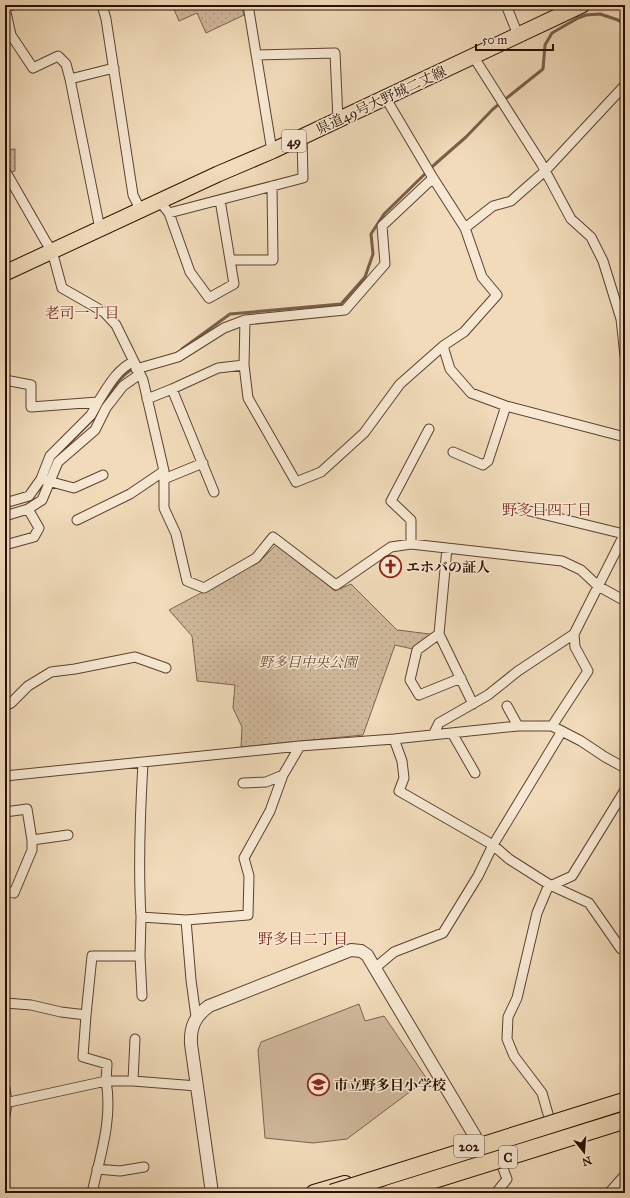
<svg xmlns="http://www.w3.org/2000/svg" width="630" height="1198" viewBox="0 0 630 1198" font-family="'IM FELL Great Primer','Noto Serif JP',serif">
<defs>
<pattern id="green-dots" width="8" height="8" patternUnits="userSpaceOnUse"><rect width="8" height="8" fill="#cfb89b"/><path d="M2 2h.1M6 6h.1" fill="none" stroke="#b29d84" stroke-width="1.8" stroke-linecap="round"/></pattern>
</defs>
<rect width="100%" height="100%" fill="#f1dbba"/>
<filter id="stains"><feTurbulence type="fractalNoise" baseFrequency=".005" numOctaves="4"/><feColorMatrix values="0 0 0 0 .2 0 0 0 0 .09 0 0 0 0 .02 0 0 0 .5 -.17"/></filter>
<radialGradient id="worn" r=".72"><stop offset=".6" stop-color="#630" stop-opacity="0"/><stop offset="1" stop-color="#630" stop-opacity=".3"/></radialGradient>
<path fill="url(#green-dots)" stroke="#7c634e" d="M172,5h69l3,10 -38,18 -9,-20 -18,8z
M15,149v22l-10,3v-24z
M277,544l58,47 16,-7 47,47v-1l39,5 -20,15 -22,-5 -32,90 -122,12 1,-20 -9,-19 2,-23 -38,-4 -5,-45 -23,-26 90,-48z"/>
<path fill="#cfb89b" stroke="#7c634e" d="M359,1004l6,17 19,-5 43,63 -80,60 -34,4 -48,-5 -7,-88 3,-8z"/>
<g fill="none" stroke-linecap="round" stroke-linejoin="round">
<path stroke="#795f4a" stroke-width="3" d="M182,349l48,-35 111,-10 24,-27 8,-23 -2,-20 13,-20 50,-49 32,-28 27,-28 50,-40 2,-24 7,-12 26,-15 8,-3 14,-1 18,6 7,5
M102,407c8,-16 17,-30 33,-40
M52,461l47,-48
M36,492l6,-6 1,-4"/>
<defs>
<path id="minor" d="M12,5l-7,3 6,27 22,33 25,-12 8,8 4,15
M102,5l4,14 27,176 8,16
M248,5l24,146
M506,5l12,30
M256,55l79,-2 3,67
M473,56l68,107 30,56 20,18 12,24 18,58 4,37
M385,97l48,81 -51,48 3,38 -40,46 -100,10 -1,45 4,33 48,84 25,-10 43,-39 36,-49 43,-38 7,23 21,24 35,13 119,31
M5,174h2l39,68 6,9 10,37 42,24 12,13 27,55 21,91v37l12,26 11,47 17,7 52,-30 17,-21 63,48 55,-38 20,-3 151,17 19,9 17,16 27,15
M433,178l32,50 17,49 15,18 -33,37 -21,14
M160,202l9,11 21,59 19,26 25,-14 -14,-84
M169,213l134,-35 -1,-41
M465,228l28,-22 18,-5 34,-30 80,-86
M100,229l-30,-150 44,-11
M230,260h43l-1,-74
M136,369l42,-12 46,-29 21,-8
M5,380l26,5v22l67,-5c9,-14 19,-33 35,-40
M172,389l42,103
M147,399l25,-10 46,-21 26,-3
M453,452l30,13 5,-4 18,-55
M164,479l39,-16
M44,480l30,8 29,-13
M5,503l24,-7 12,-17 9,-23 41,-41 7,-13
M517,508l107,26
M5,516l23,-7 14,-9 16,-38 37,-32 11,-22 17,-22 17,-12
M77,520l53,-26 34,-23
M411,544v-24l-20,-19 38,-72
M5,545l29,-8 5,-9 -11,-19
M447,548l-8,86 34,70
M439,634l-22,16 -7,30 9,15 42,-17
M5,706l6,-3 17,-17 23,-14 24,-3 60,-12 31,11
M507,706l11,20
M552,726l36,-55 -13,-24 -1,-13
M452,733l23,40
M433,735l6,-12 49,-28 30,-24 56,-37 51,-101
M394,739l8,22 2,17 -5,13 94,54 16,14 41,26 39,18 32,46h4
M143,763c-3,51 -5,102 -2,154l45,3 5,60 5,37
M5,776l295,-30 94,-7 124,-13h34l29,15 24,16 20,11
M243,783l23,-1 17,-7
M5,812l22,-3 5,31v10l-18,43 -9,-2
M32,840l36,-5
M141,917l-1,39 2,40
M186,920l62,-5 1,-39 -5,-18 26,-47 13,-36 17,-29
M375,968l19,-16 49,-19 35,-57 15,-31 69,-114
M5,1003l26,2 30,7 25,3 6,-59h48
M133,1081l2,-42
M5,1088l2,15 -2,13
M5,1103l101,-22 1,-17 -24,-7 3,-42
M550,1121l-8,-28 -28,-37 -7,-17 1,-22 9,-19 20,-85 11,-26 24,-11 53,-86
M97,1169l23,2 24,-4
M92,1193c8,-37 21,-74 14,-112h27l64,5
M496,1193l11,-14 -8,-21
M609,1193l16,-18"/>
<path id="tertiary" d="M212,1193l-21,-149c-1,-17 4,-28 18,-38l142,-56 10,1 6,4 112,188 20,15"/>
<path id="primary" d="M5,273l213,-99 54,-23 310,-146"/>
<path id="trunk" d="M314,1193l31,-9"/>
</defs>
<use href="#minor" stroke="#5c412f" stroke-width="11"/>
<use href="#tertiary" stroke="#5c412f" stroke-width="14"/>
<use href="#primary" stroke="#2a0e01" stroke-width="17"/>
<use href="#trunk" stroke="#2a0e01" stroke-width="18"/>
<use href="#minor" stroke="#f6e8d2" stroke-width="9"/>
<use href="#tertiary" stroke="#f6e8d2" stroke-width="12"/>
<use href="#primary" stroke="#f1dbba" stroke-width="15"/>
<use href="#trunk" stroke="#f1dbba" stroke-width="16"/>
<defs>
<path id="motorway-bridge" d="M332,1193l293,-92
M391,1193l234,-73"/>
</defs>
<use href="#motorway-bridge" stroke="#2a0e01" stroke-width="19" stroke-linecap="butt"/>
<use href="#motorway-bridge" stroke="#f1dbba" stroke-width="17"/>
</g>
<defs>
<symbol id="church-ring" viewBox="-11 -11 22 22"><circle r="9.5" fill="#f6e8d2" stroke="#8f2418" stroke-width="1.5"/><path d="M-1.2-6h2.4v3.5h3.3v2.4h-3.3V6h-2.4V-.1h-3.3v-2.4h3.3Z" fill="#8f2418"/></symbol>
<symbol id="school-ring" viewBox="-11 -11 22 22"><circle r="9.5" fill="#f6e8d2" stroke="#8f2418" stroke-width="1.5"/><path d="M0-5L7-2L0 1L-7-2ZM-4 1L0 2.5L4 1V4Q0 6-4 4Z" fill="#8f2418"/></symbol>
</defs>
<g fill-rule="evenodd">
<use href="#church-ring" x="378" y="554" width="25" height="25"/>
<use href="#school-ring" x="306" y="1072" width="25" height="25"/>
</g>
<g text-anchor="middle" stroke-width="3" stroke-linejoin="round" paint-order="stroke">
<g fill="#f6e8d2" stroke="#674f40" stroke-width="1">
<rect x="282" y="130" width="24" height="22" rx="3"/>
<rect x="454" y="1135" width="30" height="22" rx="3"/>
<rect x="499" y="1146" width="18" height="22" rx="3"/>
</g>
<g font-size="13" font-weight="bold" fill="#2a0e01">
<text x="294" y="146">49</text>
<text x="469" y="1151">202</text>
<text x="508" y="1162">C</text>
</g>
<g font-size="14" fill="#2a0e01" stroke="#f6e8d2">
<text transform="translate(381 100) rotate(-25)" y="5">県道49号大野城二丈線</text>
</g>
<g font-size="14" font-weight="bold" fill="#2a0e01" stroke="#f6e8d2" text-anchor="start">
<text x="406" y="572">エホバの証人</text>
<text x="334" y="1090">市立野多目小学校</text>
</g>
<g font-size="14" font-style="italic" fill="#644a37" stroke="#f6e8d2">
<text x="308" y="667">野多目中央公園</text>
</g>
<g font-size="15" fill="#7a1f14" stroke="#f6e8d2">
<text x="82" y="318">老司一丁目</text>
<text x="547" y="515">野多目四丁目</text>
<text x="303" y="944">野多目二丁目</text>
</g>
</g>
<rect width="630" height="1198" fill="none" stroke="#f1dbba" stroke-width="20"/>
<rect x="6" y="6" width="618" height="1186" fill="none" stroke="#2a0e01" stroke-width="2"/>
<rect x="10" y="10" width="610" height="1178" fill="none" stroke="#2a0e01"/>
<g transform="translate(584 1152) rotate(163)" stroke="#f6e8d2" stroke-width="3" paint-order="stroke">
<path d="M0-3L7 15L0 10L-7 15Z" fill="#2a0e01"/>
<text y="-6" font-size="11" font-weight="bold" text-anchor="middle" fill="#2a0e01">N</text>
</g>
<path d="M476 44v6h77v-6" fill="none" stroke="#2a0e01" stroke-width="2"/>
<text x="482" y="44" font-size="12" fill="#2a0e01" stroke="#f6e8d2" stroke-width="3" paint-order="stroke">50 m</text>
<rect width="100%" height="100%" filter="url(#stains)"/>
<rect width="100%" height="100%" fill="url(#worn)"/>
</svg>
